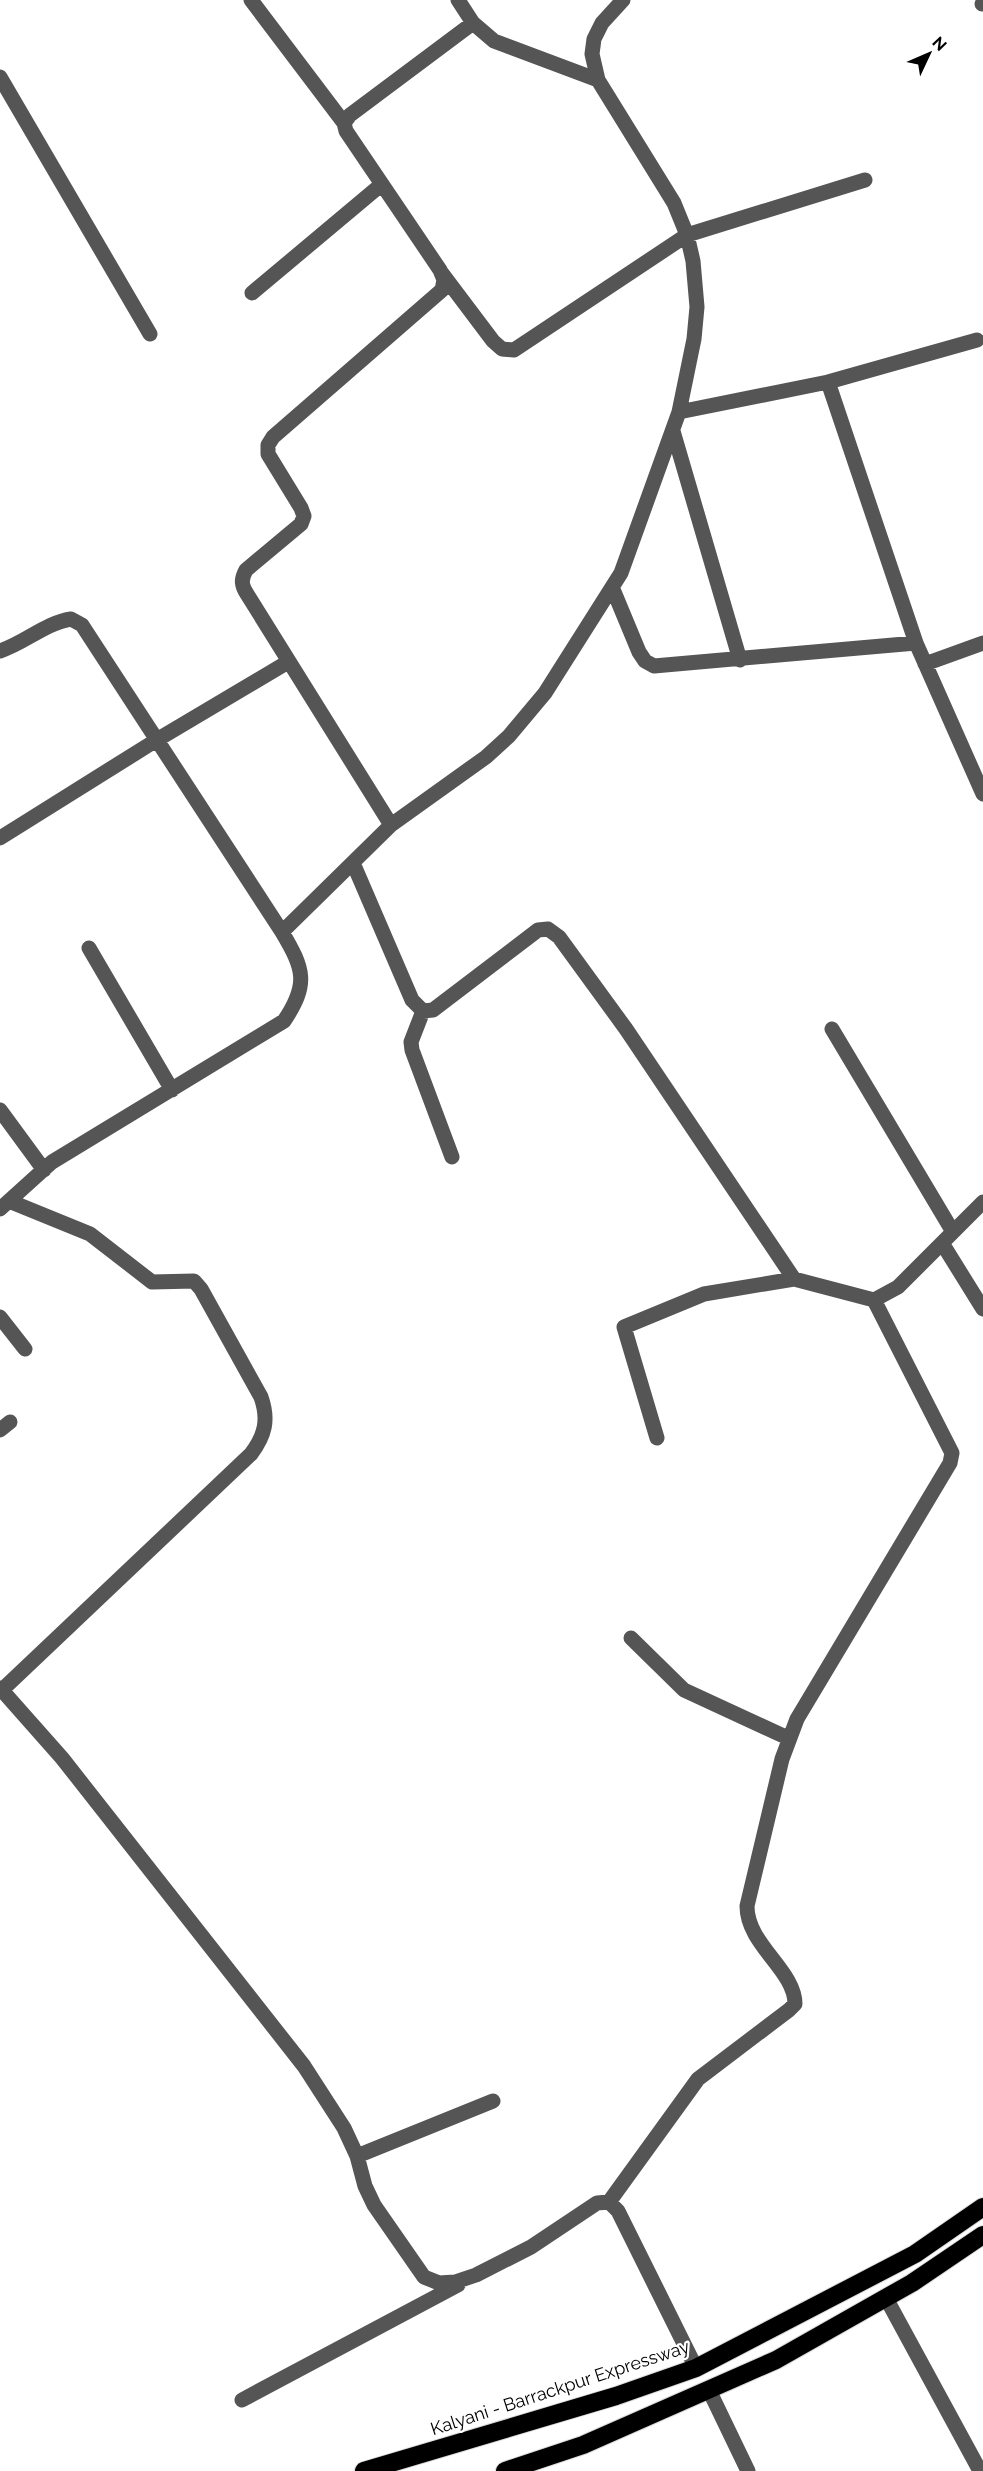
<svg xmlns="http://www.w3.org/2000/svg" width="983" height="2471" viewBox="0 0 983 2471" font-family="Raleway,sans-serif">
<rect width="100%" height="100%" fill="#fff"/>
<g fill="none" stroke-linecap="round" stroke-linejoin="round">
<defs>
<path id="highway" d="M364,2471l252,-75 80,-28 219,-114 68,-47
M505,2471l78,-26 193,-85 136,-77 71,-48"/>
</defs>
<use href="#highway" stroke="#dbdbdb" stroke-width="20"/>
<path stroke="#555" stroke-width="15" d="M251,0l93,123
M458,0l15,23 21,18 104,39
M982,4h1
M0,77l150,257
M441,272l52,69 9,8 12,1 173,-115 178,-55
M252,293l130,-109
M828,382l88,261 67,151
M679,412l149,-30 149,-42
M673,431l67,229
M612,587l27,65 6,9 9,5 262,-23
M0,651c25,-8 45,-28 71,-32l11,6 200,307c22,37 27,52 2,89l-232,141 -52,47
M925,664l58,-21
M391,825l-144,-231c-6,-9 -6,-15 -1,-24l55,-46 3,-8 -3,-8 -33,-54v-9l5,-8 169,-147 2,-10 -4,-10 -94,-139 -2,-8 6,-8 123,-92
M0,838l155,-97 133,-79
M353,863l59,137 11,11 10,-1 105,-80 10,-1 11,8 67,92 168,250
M282,932l109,-107 95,-68 23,-21 36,-43 76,-120 58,-161 15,-73 3,-32 -4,-46 -6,-26 -13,-32 -76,-123 -6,-26 2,-15 8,-16 21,-23
M89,948l83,142
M423,1011l-12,31 1,8 40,107
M832,1029l121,203
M0,1110l44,60
M942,1243l41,66
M0,1317l25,32
M0,1430l10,-8
M657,1438l-33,-111 80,-33 90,-15 80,21 24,-13 85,-85
M631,1638l53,52 104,48
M0,1688l62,70 242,308 40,62 13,28 8,30 9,19 50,72 15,6 16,-1 21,-7 55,-28 66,-44 12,-1 9,9 78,157
M2,1690l249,-236c14,-19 18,-34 10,-57l-60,-108 -7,-8 -42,1 -62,-48 -81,-33
M357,2156l136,-55
M609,2202l89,-123 91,-69 6,-6c0,-34 -48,-59 -48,-98l35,-147 15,-40 153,-256 2,-10 -78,-153
M886,2298l94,173
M709,2390l39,81
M242,2400l216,-115"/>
<use href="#highway" stroke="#000" stroke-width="18"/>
</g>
<g text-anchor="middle" stroke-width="4.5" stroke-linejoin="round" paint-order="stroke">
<g font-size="18" fill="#000" stroke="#fff">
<text transform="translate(560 2388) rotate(-18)" y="6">Kalyani - Barrackpur Expressway</text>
</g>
</g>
<g transform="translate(929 54) rotate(46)" stroke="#ffffff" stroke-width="4.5" paint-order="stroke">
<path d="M0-4.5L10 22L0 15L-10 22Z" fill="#000000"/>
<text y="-9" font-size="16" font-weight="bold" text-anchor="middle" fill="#000000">N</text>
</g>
</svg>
